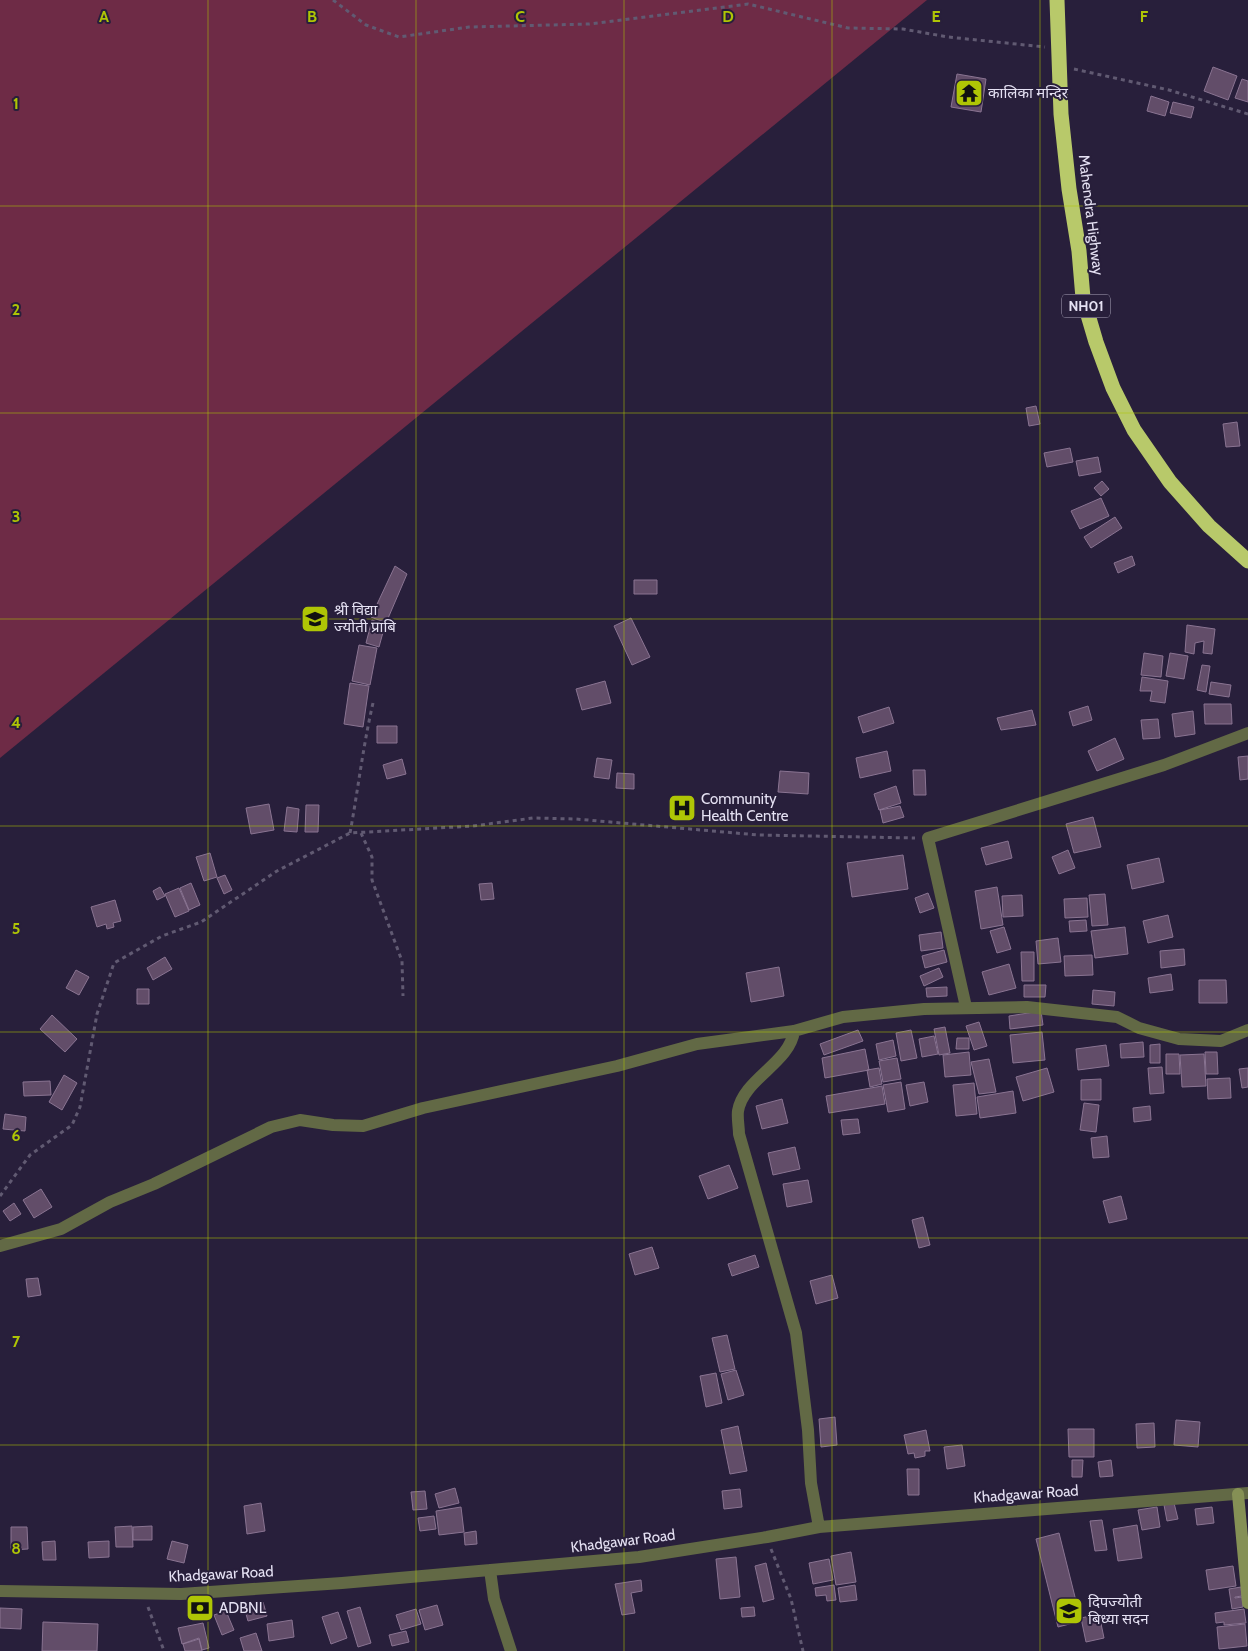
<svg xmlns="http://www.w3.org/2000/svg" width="1248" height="1651" viewBox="0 0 1248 1651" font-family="Cabin,'Noto Sans Devanagari',sans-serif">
<rect width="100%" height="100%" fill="#281f3b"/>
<path fill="#6e2b46" d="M0,0h927l-927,758z"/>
<path fill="#624d69" stroke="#8a7492" d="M1213,67l24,9 -9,24 -24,-9z
M957,74l29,5 -5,33 -30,-5z
M1242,79l6,2v21l-13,-4z
M1151,96l18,6 -4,14 -18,-5z
M1173,102l21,5 -3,11 -21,-5z
M1036,406l4,18 -11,2 -3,-18z
M1237,422l3,24 -14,1 -3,-23z
M1070,448l3,14 -26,5 -3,-14z
M1098,457l3,15 -22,4 -3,-15z
M1102,481l7,8 -8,7 -7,-8z
M1101,498l8,18 -29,13 -9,-18z
M1115,517l7,11 -31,20 -7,-11z
M1132,556l3,9 -17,8 -4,-10z
M395,566l12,8 -21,49 -15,-6z
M634,580h23v14h-23z
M631,618l19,39 -18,8 -18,-39z
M372,620l13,5 -6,22 -13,-4z
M1187,625l28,4 -3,25 -9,-1 1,-12 -9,2 -1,11 -9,-2z
M359,645l18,3 -7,37 -18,-4z
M1144,653l19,3 -2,21 -20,-2z
M1170,653l18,3 -4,23 -18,-3z
M1202,665l8,1 -4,26 -9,-2z
M1142,677l26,4 -3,22 -15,-2 2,-10h-12z
M605,681l6,22 -29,7 -6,-21z
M1211,682l20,3 -2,12 -20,-3z
M350,683l19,3 -6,41 -19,-3z
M1204,704h27l1,20h-27z
M1088,706l4,14 -19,6 -4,-14z
M889,707l5,16 -31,10 -5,-16z
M1032,710l4,15 -35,5 -4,-12z
M1193,711l2,23 -20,3 -3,-23z
M1158,719l2,19 -17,1 -2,-19z
M377,726h20v17h-20z
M1115,738l9,21 -27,12 -9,-20z
M887,751l4,20 -31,7 -4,-20z
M1248,756v23l-8,1 -2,-23z
M597,758l15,2 -3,19 -15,-2z
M402,759l4,15 -19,5 -4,-14z
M913,770h12l1,25h-12z
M780,771l29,2 -1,21 -30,-2z
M617,773l17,1v15l-18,-1z
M896,786l5,17 -22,7 -5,-16z
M269,804l5,26 -23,4 -5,-26z
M306,805h13l-1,27h-13z
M900,806l4,11 -21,6 -3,-13z
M287,807l12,2 -2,23 -13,-1z
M1093,817l8,30 -27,6 -8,-29z
M1008,841l4,17 -26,7 -5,-17z
M1068,850l7,18 -16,6 -7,-17z
M210,853l7,24 -13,4 -8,-24z
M903,855l5,34 -56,8 -5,-34z
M1159,858l5,24 -32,7 -5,-24z
M225,875l7,15 -8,4 -7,-16z
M191,883l9,22 -11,5 -9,-22z
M492,883l2,16 -13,1 -2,-16z
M160,887l5,9 -8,4 -4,-9z
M997,887l6,38 -22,4 -6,-38z
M179,888l10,23 -14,6 -10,-23z
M928,893l6,15 -14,5 -5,-15z
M1105,894l3,31 -16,1 -3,-31z
M1022,895l1,21 -20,1 -1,-21z
M1087,898l1,19 -23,1 -1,-19z
M115,900l6,21 -8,2 1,4 -7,2 -1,-5 -9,3 -6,-20z
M1168,915l5,22 -25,6 -5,-22z
M1086,920l1,11 -17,1 -1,-11z
M1004,927l7,22 -14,4 -7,-22z
M1125,927l3,27 -33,4 -4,-27z
M941,932l2,16 -22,3 -2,-16z
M1058,938l3,24 -23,2 -2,-23z
M1184,949l1,16 -24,3 -1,-17z
M944,950l3,12 -22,6 -3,-12z
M1021,952h13v29h-12z
M1092,955l1,20 -28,1 -1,-20z
M165,957l7,12 -19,11 -6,-12z
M1009,964l7,24 -27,7 -7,-23z
M779,967l5,29 -33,6 -5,-29z
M939,968l4,9 -19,9 -4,-10z
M76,970l13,7 -10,18 -13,-7z
M1171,974l2,16 -23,3 -2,-15z
M1199,980h27l1,23h-28z
M1024,985h22l-1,12h-21z
M947,987v9l-20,1 -1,-9z
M137,989h12v15h-12z
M1093,990l22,2 -1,14 -22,-2z
M1041,1011l2,14 -33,4 -1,-13z
M52,1015l25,24 -12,13 -25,-23z
M979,1022l8,24 -13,4 -8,-24z
M945,1027l5,26 -11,2 -5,-26z
M858,1030l5,11 -39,14 -4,-11z
M911,1030l6,28 -16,3 -5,-28z
M1042,1032l3,28 -32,3 -3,-28z
M934,1036l4,18 -16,3 -3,-18z
M957,1038h12v11h-13z
M893,1040l3,16 -17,4 -3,-16z
M1143,1042l1,15 -23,1 -1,-14z
M1160,1044v19h-10v-18z
M1106,1045l3,21 -31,4 -2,-21z
M865,1049l4,21 -44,8 -3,-20z
M969,1052l2,23 -26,2 -2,-22z
M1205,1052h12l1,22h-12z
M1166,1054h13l1,20h-14z
M1204,1054l2,32 -24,1 -2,-32z
M897,1058l4,21 -18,3 -4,-21z
M989,1059l7,33 -17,2 -8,-32z
M1162,1067l2,26 -14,1 -2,-26z
M879,1068l3,16 -12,3 -3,-17z
M1047,1068l7,24 -31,9 -7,-24z
M1248,1068v19l-6,1 -3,-19z
M64,1075l13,8 -15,27 -13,-8z
M1230,1078l1,20 -23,1 -1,-20z
M1101,1079v21h-20v-20z
M50,1081l1,14 -27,1 -1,-14z
M901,1082l4,27 -17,3 -5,-27z
M924,1082l4,20 -18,4 -4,-21z
M974,1083l3,31 -21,2 -3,-31z
M882,1086l3,18 -56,9 -3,-17z
M1013,1091l3,22 -36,5 -3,-21z
M782,1099l6,24 -26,6 -6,-23z
M1084,1103l15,2 -3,27 -16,-2z
M1150,1106l1,14 -17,2 -1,-14z
M5,1114l21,3 -1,14 -22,-2z
M858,1119l2,14 -17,2 -2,-15z
M1107,1136l2,21 -16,1 -2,-20z
M795,1147l5,22 -27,6 -5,-22z
M729,1165l9,23 -30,11 -9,-23z
M808,1180l4,22 -25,5 -4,-23z
M41,1189l11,18 -18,11 -11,-18z
M1121,1196l6,23 -18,4 -6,-22z
M14,1203l7,11 -11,7 -7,-10z
M923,1217l7,28 -11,3 -7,-28z
M652,1247l7,21 -24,7 -6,-21z
M755,1255l4,12 -27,9 -4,-12z
M832,1275l6,23 -22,6 -6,-23z
M38,1278l3,17 -13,2 -2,-18z
M727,1335l8,34 -15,3 -8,-34z
M736,1370l8,25 -16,5 -7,-26z
M716,1373l6,30 -16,4 -6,-31z
M835,1417l2,28 -16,2 -2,-28z
M1176,1420l24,2 -2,25 -24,-2z
M1154,1423l1,24 -18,1 -1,-24z
M738,1426l9,45 -17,3 -9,-44z
M1068,1429h26v28h-25z
M926,1430l4,21h-5v5l-10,2 -1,-5 -6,1 -4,-19z
M962,1445l3,21 -18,3 -3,-22z
M1072,1460h11l-1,17h-10z
M1111,1460l2,16 -13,1 -2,-15z
M907,1469h12v26h-11z
M455,1488l4,15 -20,5 -4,-14z
M740,1489l2,18 -18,2 -2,-18z
M425,1491l2,18 -14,1 -2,-18z
M261,1503l4,28 -18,3 -3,-28z
M1174,1503l4,16 -11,2 -3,-16z
M461,1507l3,25 -25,3 -3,-24z
M1157,1507l3,20 -18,3 -4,-20z
M1212,1507l2,16 -17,2 -2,-16z
M434,1516l2,13 -16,2 -2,-13z
M1102,1520l5,30 -12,1 -5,-30z
M1137,1525l5,33 -24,3 -5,-32z
M132,1526l1,21h-17l-1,-20z
M152,1526v14h-19v-13z
M11,1527h16l1,22 -17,1z
M476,1531l1,13 -12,1 -1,-12z
M1059,1533l22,88 -23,6 -22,-88z
M55,1541l1,19h-13l-1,-18z
M109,1541v16l-20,1 -1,-16z
M172,1541l16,4 -4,18 -17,-4z
M851,1552l5,30 -20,3 -5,-29z
M736,1557l4,40 -20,2 -4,-40z
M829,1559l4,21 -20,4 -4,-21z
M766,1563l8,36 -11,3 -8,-36z
M1233,1566l3,20 -27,4 -3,-20z
M641,1580l1,11 -11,2 4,20 -13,2 -7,-31z
M834,1585l2,15 -9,1 -1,-6 -10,1 -1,-8z
M855,1585l2,15 -17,2 -2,-14z
M1241,1587l1,9 -7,1v1l7,-1 1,10 -11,2 -3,-20z
M263,1602l4,14 -19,5 -4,-14z
M437,1605l6,20 -18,5 -6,-20z
M360,1607l11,36 -13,4 -11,-36z
M754,1607l1,9 -13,1 -1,-9z
M0,1608l22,1 -1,20 -21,-1z
M416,1609l5,15 -20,6 -5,-15z
M1244,1609l2,14 -22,2v-3l-8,1 -1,-10z
M226,1611l8,19 -12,5 -8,-20z
M338,1612l9,26 -16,6 -9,-27z
M1099,1614l5,24 -18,4 -5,-24z
M292,1620l2,17 -25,4 -2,-17z
M43,1622l55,2 -1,27h-55z
M203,1623l6,25 -7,2 -3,-12 -17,6 -4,-16z
M1245,1624l2,22 -28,3 -2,-22z
M406,1631l3,11 -17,4 -3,-11z
M256,1633l6,18h-18l-4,-13z
M199,1639l3,12h-17l-2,-7z"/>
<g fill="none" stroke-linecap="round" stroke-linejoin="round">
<path stroke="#615a72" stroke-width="3" stroke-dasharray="4 4" stroke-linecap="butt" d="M333,0l33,25 33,12 70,-10 120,-3 159,-20 100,24 55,1 45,8 97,10
M1074,69l95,21 79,24
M350,833c8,-43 13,-87 23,-130
M361,833l11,24v23l30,81 1,35
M0,1196l30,-41 42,-30 8,-18 17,-93 17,-51 48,-27 39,-14 76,-51 73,-38 123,-7 60,-8 43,1 182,16 157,3
M771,1549l20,50 12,52
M148,1607l16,44"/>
<path stroke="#626945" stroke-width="12" d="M966,1007l-38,-169 236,-73 84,-32
M794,1031c-4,32 -51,48 -56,80 -1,7 1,16 1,23l57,199 12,97 3,53 8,44
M0,1246l61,-17 49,-27 44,-18 117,-57 29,-7 33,5 30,1 60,-18 194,-42 80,-22 97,-13 49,-14 81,-8 103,-2 90,10 22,11 40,11 42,2 27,-11
M490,1570l4,29 17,52
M0,1591l181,3 161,-11 297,-26 128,-20 52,-10 429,-34"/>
<path stroke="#859055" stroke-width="12" d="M1238,1494l10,109"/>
<path stroke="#b8c96a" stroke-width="15" d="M1057,0l4,114 8,75 10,62 4,47 13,44 17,46 21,42 36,52 39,44 39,35"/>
</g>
<path fill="none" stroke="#afc505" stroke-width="1" stroke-opacity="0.55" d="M208,0v1651M416,0v1651M624,0v1651M832,0v1651M1040,0v1651M0,206h1248M0,413h1248M0,619h1248M0,826h1248M0,1032h1248M0,1238h1248M0,1445h1248"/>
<defs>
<symbol id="temple-square" viewBox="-11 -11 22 22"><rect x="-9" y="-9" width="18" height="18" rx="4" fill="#afc505" stroke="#281f3b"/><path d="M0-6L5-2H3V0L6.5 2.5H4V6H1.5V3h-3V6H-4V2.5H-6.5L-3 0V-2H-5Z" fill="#111"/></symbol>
<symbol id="school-square" viewBox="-11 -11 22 22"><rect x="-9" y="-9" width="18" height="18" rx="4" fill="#afc505" stroke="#281f3b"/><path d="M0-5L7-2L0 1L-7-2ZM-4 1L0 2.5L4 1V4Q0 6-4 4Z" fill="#111"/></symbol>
<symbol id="hospital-square" viewBox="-11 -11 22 22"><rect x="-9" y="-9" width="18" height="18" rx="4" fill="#afc505" stroke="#281f3b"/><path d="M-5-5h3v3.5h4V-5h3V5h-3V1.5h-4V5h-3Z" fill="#111"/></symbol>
<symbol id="bank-square" viewBox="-11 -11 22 22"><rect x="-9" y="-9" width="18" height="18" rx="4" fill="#afc505" stroke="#281f3b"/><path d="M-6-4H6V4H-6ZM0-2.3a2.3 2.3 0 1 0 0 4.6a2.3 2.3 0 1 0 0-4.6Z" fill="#111"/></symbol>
</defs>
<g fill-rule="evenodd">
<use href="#temple-square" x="953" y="77" width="32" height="32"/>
<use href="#school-square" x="299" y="603" width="32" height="32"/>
<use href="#hospital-square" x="666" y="792" width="32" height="32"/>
<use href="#bank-square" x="184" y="1592" width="32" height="32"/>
<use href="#school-square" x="1053" y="1595" width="32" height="32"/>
</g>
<g text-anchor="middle" stroke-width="4" stroke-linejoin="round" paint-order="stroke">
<rect fill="#281f3b" stroke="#aca7bc" stroke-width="1" x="1062" y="294.5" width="48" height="23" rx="4"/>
<g font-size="14" font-weight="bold" fill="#e5e1f3">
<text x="1086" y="311">NH01</text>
</g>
<g font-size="15" fill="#e5e1f3" stroke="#281f3b" text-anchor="start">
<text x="988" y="98">कालिका मन्दिर</text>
<text x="334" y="615">श्री विद्या<tspan x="334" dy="17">ज्योती प्राबि</tspan></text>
<text x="701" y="804">Community<tspan x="701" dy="17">Health Centre</tspan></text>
<text x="1088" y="1607">दिपज्योती<tspan x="1088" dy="17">बिध्या सदन</tspan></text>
<text x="219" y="1613">ADBNL</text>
</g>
<g font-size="15" fill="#e5e1f3" stroke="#281f3b">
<text transform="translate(1091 215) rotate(83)" y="5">Mahendra Highway</text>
<text transform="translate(1026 1494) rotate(-4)" y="5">Khadgawar Road</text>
<text transform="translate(623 1541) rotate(-7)" y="5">Khadgawar Road</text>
<text transform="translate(221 1574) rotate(-3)" y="5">Khadgawar Road</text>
</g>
</g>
<g font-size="16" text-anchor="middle" font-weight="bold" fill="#afc505" stroke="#281f3b" stroke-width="4" stroke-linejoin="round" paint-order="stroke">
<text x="104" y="22">A</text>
<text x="312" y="22">B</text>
<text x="520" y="22">C</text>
<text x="728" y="22">D</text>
<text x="936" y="22">E</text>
<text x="1144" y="22">F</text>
<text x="16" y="109">1</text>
<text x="16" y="315">2</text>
<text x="16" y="522">3</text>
<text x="16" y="728">4</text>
<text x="16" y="934">5</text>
<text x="16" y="1141">6</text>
<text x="16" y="1347">7</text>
<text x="16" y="1554">8</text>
</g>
</svg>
